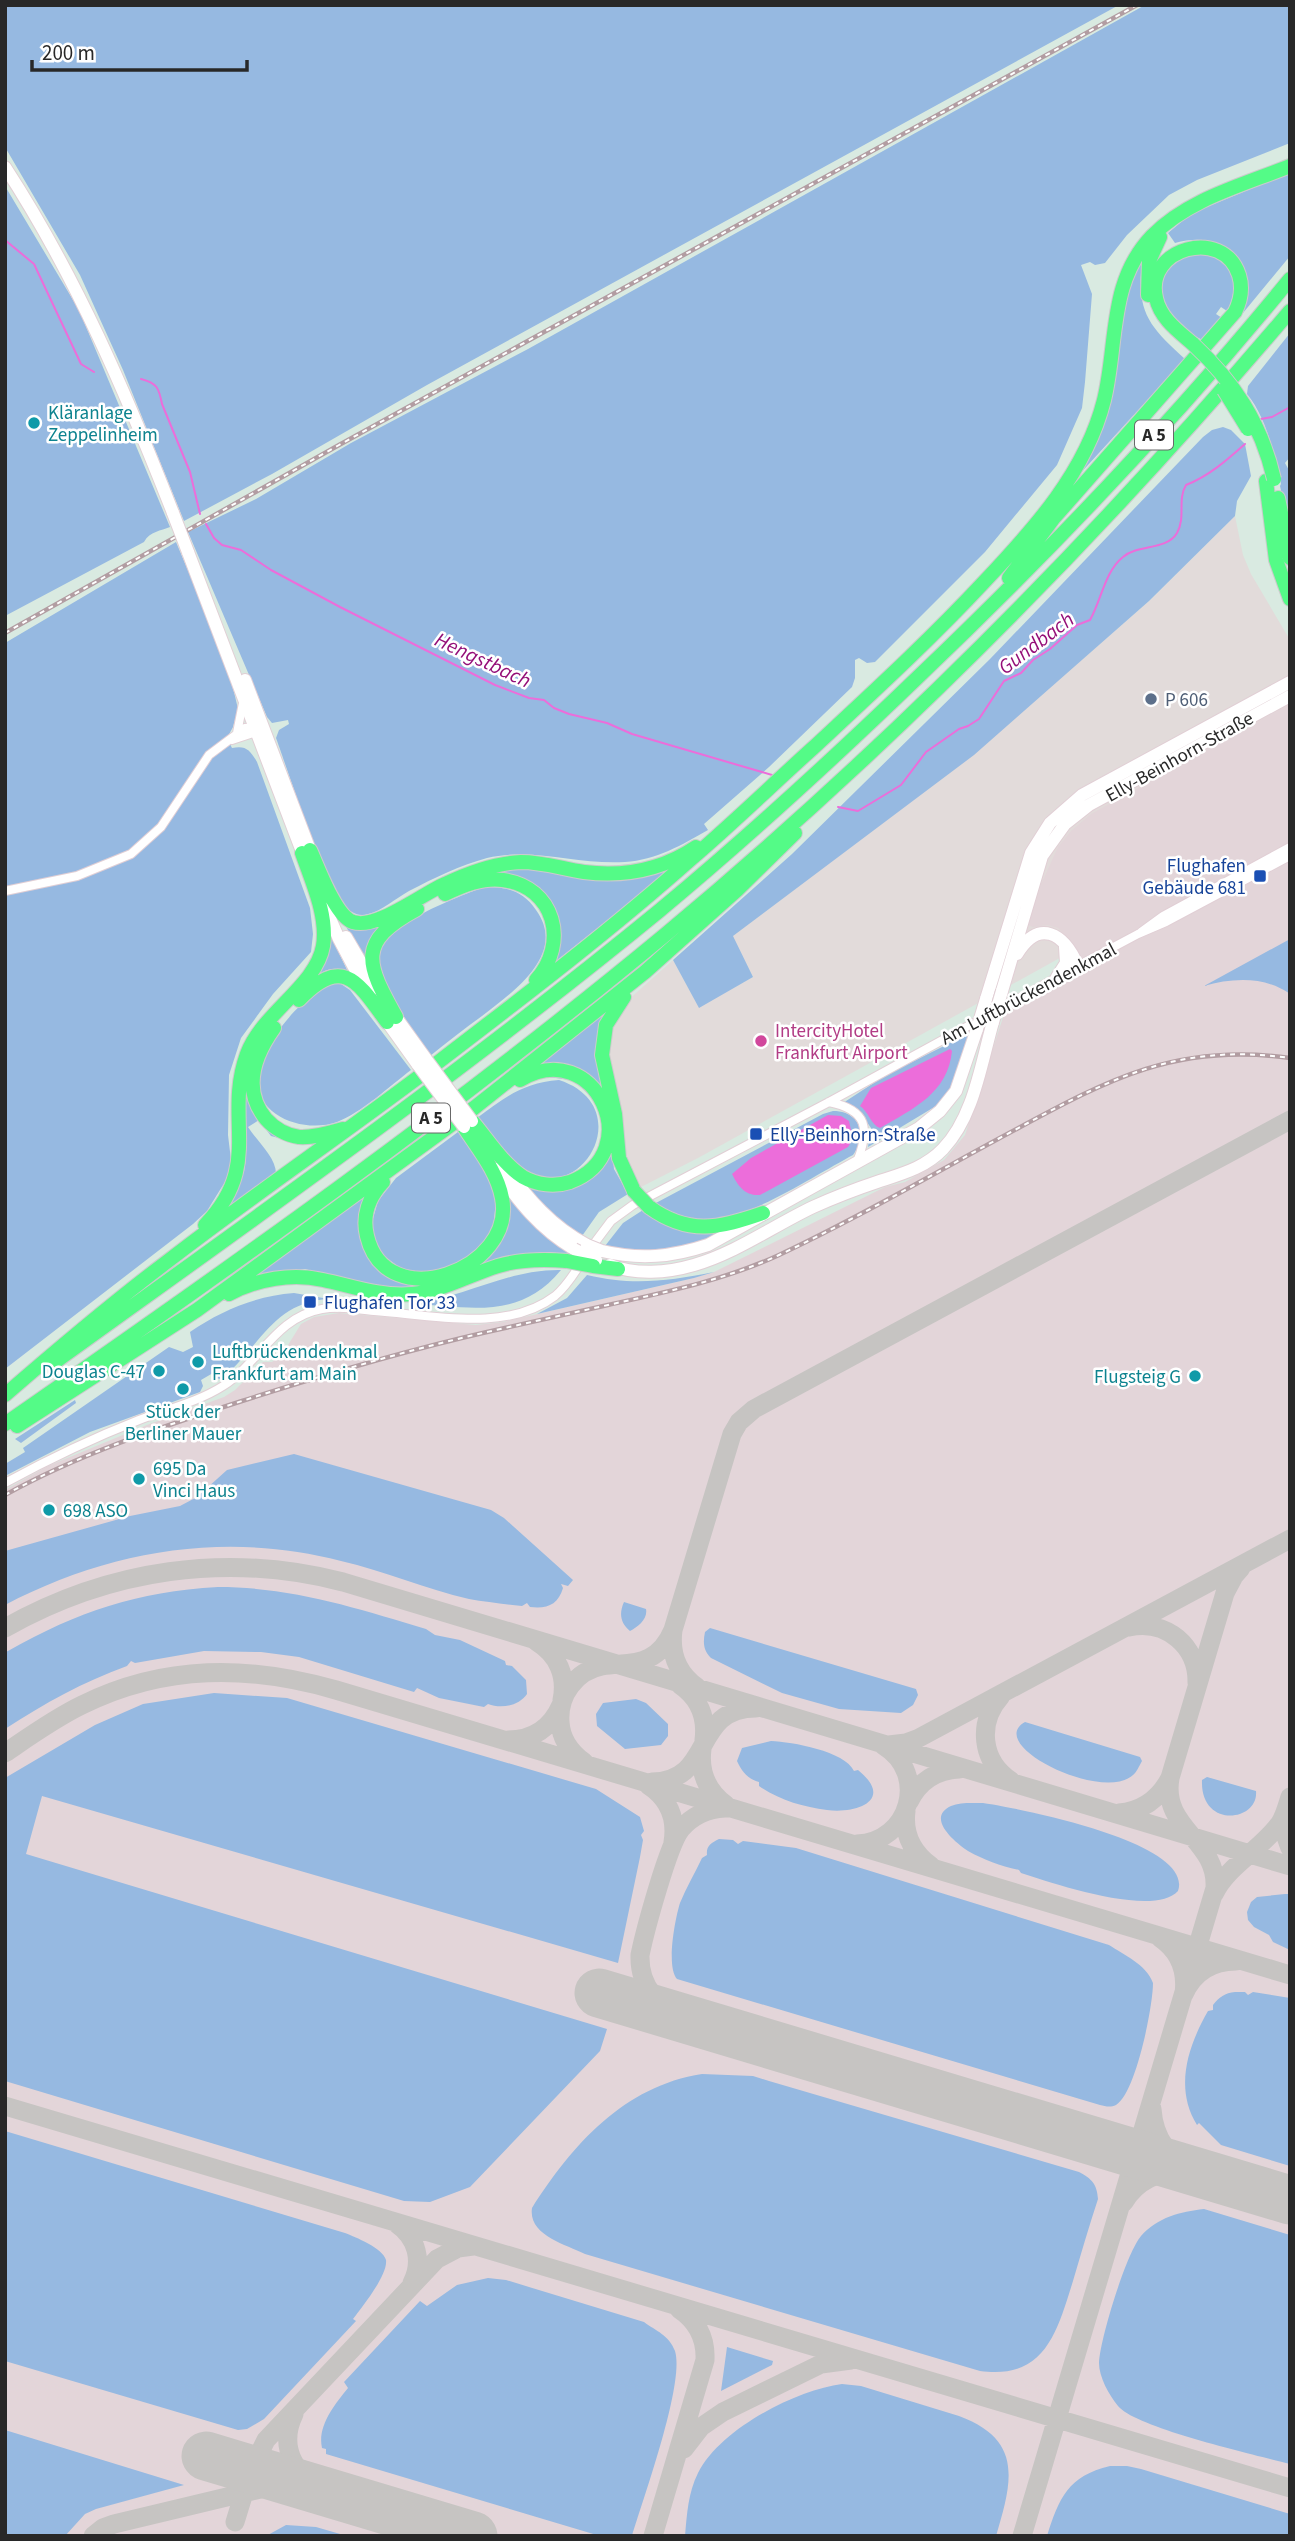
<svg xmlns="http://www.w3.org/2000/svg" width="1295" height="2541" viewBox="0 0 1295 2541" font-family="'Source Sans 3',sans-serif">
<rect width="100%" height="100%" fill="#d9eae1"/>
<path fill="#e2dbda" d="M1235,516l8,39 8,19 39,66v197l-214,112 -378,209 -59,30 -12,-28 -3,-30 -15,-62v-28l6,-23 12,-16 46,-41 26,47 54,-30 -21,-41 242,-182 175,-153z"/>
<path fill="#e3d5d9" d="M1290,704v1832h-1285v-1046l43,-24 99,-41 77,-28 11,-7 28,-28h9l13,-12 16,-26 13,-7 25,-4 137,12 27,-3 191,-44 20,-6 171,-85 20,-5 39,-22 21,-25 40,-124 82,-42 -16,-28 -13,-13 -10,-3 -15,2 -5,-2 11,-36 19,-42 13,-16 20,-17z"/>
<path fill="#96b9e1" d="M5,5h1114l-692,380 -155,89 -88,47 -61,-151 -43,-95 -75,-128z
M1145,5h145v138l-93,37 -28,15 -42,40 -22,28 -10,2 -5,-3 -9,3 11,29 -7,88 -3,26 -25,57 -72,87 -110,110 -8,1 -8,-5 -4,2v18l-3,9 -83,80 -65,57 4,6c-26,15 -52,30 -83,32 -47,3 -91,-15 -138,-4 -26,7 -53,20 -78,33 -13,7 -27,20 -41,23 -6,2 -11,1 -16,-2 -24,-13 -64,-142 -76,-174l3,-8 10,-6 -1,-4 -16,3 -5,-6 -79,-185 68,-33 95,-56 177,-94z
M1290,173v83l-47,57c14,-50 -17,-84 -68,-70l-7,-10 24,-20z
M5,186l74,124 91,217c-9,4 -20,4 -26,15l-139,74z
M1191,253c7,1 17,0 23,3 24,9 23,37 13,55l-6,-4 -5,7 6,4 -19,22c-25,-10 -59,-52 -32,-76 5,-4 14,-8 20,-11z
M1140,258l2,4c-6,51 8,65 43,97l-108,118 19,-40 26,-137z
M1290,333v124l-5,6 5,9v57l-10,-43 1,-2c-6,-29 -15,-67 -34,-90l1,-8z
M1223,427l8,3 14,14 6,32 -14,25 -2,15 -86,85 -175,154 -241,181 20,41 -54,31 -26,-48 119,-106 198,-195 213,-222 9,-7z
M176,542l43,102 15,48 4,17 -5,18 -6,11 5,10c14,-3 18,2 25,14l53,146 3,26 -2,18 -38,42 -32,44 -12,37 -1,60 3,25 -3,17 -21,34 -14,13 -188,145v-726z
M686,858l-130,103c14,-66 -13,-63 -64,-89l19,-3 26,1 30,5z
M485,887c23,0 38,4 51,23 32,44 -23,82 -54,106 -18,13 -35,26 -52,40 -15,-24 -53,-72 -51,-101 1,-29 82,-60 106,-68z
M399,913l-33,49 -22,-39z
M328,930l21,44c-16,-9 -23,-5 -37,5z
M1290,939v55c-25,-18 -58,-16 -86,-8z
M338,982l12,8 61,80c-21,16 -50,43 -74,52 -34,12 -87,-7 -79,-51 6,-29 50,-84 80,-89z
M609,1010l-4,86 -10,-13 -70,-9z
M970,1033l-20,58 -14,15 -68,41 3,-19 -13,-19 -15,-6 43,-28z
M259,1042l-7,63 47,38 -28,-7 -12,-16 -11,7c9,14 29,31 28,48l-56,42 24,-45 2,-14 -4,-61z
M559,1080c83,27 19,137 -45,85 -13,-11 -27,-34 -37,-47 28,-21 46,-35 82,-38z
M833,1111c27,0 35,24 20,44 -38,20 -112,70 -153,66 -17,-2 -31,-9 -46,-17l169,-90z
M458,1132l25,35 10,19 3,15 -3,28 -7,12 -29,24 -40,9 -14,-4 -23,-17 -6,-13 -2,-18 6,-21 18,-23z
M608,1153h4l2,16 14,25 -29,18 -17,24 -32,-21 -26,-33c36,23 64,2 84,-29z
M504,1189l68,64 -1,2 -22,-3 -29,2 -71,25 -39,10 -42,-4 -63,-16 -51,8 -2,-3 119,-83 -6,54 49,38 78,-35z
M643,1210c27,21 45,24 78,23 -37,17 -76,25 -116,13l18,-23z
M561,1270c-41,50 -90,37 -147,34 51,-7 95,-35 147,-34z
M714,1272l-20,6 -157,36 30,-16 20,-23c46,11 81,6 127,-3z
M294,1293l35,6c-57,3 -69,49 -108,80l-6,-1 -2,-5 -12,7 2,6 -3,6 -110,40 -85,44v-12l20,-12 -2,-4 146,-101 14,5 10,-5 -3,-15c32,-22 66,-36 104,-39z
M75,1400l1,3 -55,40 -6,-4z
M294,1454l197,56 13,8 69,62 -5,6 -7,-2 2,4c-5,17 -16,21 -33,19l-3,-4 -5,3c-18,-2 -36,-4 -53,-7 -43,-10 -85,-28 -128,-38 -115,-30 -231,-11 -336,44v-54l125,-35 50,-10 17,-9 30,-27z
M218,1587c73,0 139,21 208,42l9,6 25,5 45,21 1,4 6,1 14,14 1,14c-8,12 -26,15 -39,10l-4,3 -45,-9 -22,-10 -3,4 -115,-35 -38,-5 -57,-1 -69,12 -4,-2 -4,5c-44,16 -82,37 -122,63v-77l3,-1c71,-40 128,-59 210,-64z
M624,1602l22,7c2,10 -8,18 -16,22 -10,-8 -11,-18 -6,-29z
M710,1628l206,61 2,6 -5,10 -12,8 -62,-4 -57,-16 -71,-35c-8,-8 -8,-16 -6,-26z
M214,1693l73,5 309,91 44,28 4,14 -3,4 2,5 -3,17 -22,106 -576,-167 -16,58 581,175 -7,22 -130,136 -40,15 -26,-1 -399,-120v-303l90,-53 48,-21z
M636,1699l10,4 22,21v12l-7,9 -36,4 -28,-23 -1,-12 7,-11z
M1025,1722l115,35 2,4c-3,5 -5,11 -9,14 -30,28 -149,-30 -108,-53z
M771,1741c21,1 74,10 83,30l4,-1c37,30 -1,44 -31,40 -24,-3 -48,-10 -68,-24v-4c-11,-3 -17,-10 -22,-21l5,-13z
M1207,1777l49,14c3,31 -56,38 -54,-11z
M983,1803c34,5 212,39 195,88 -24,27 -126,-8 -157,-18l-2,-3c-18,-4 -35,-10 -51,-19 -12,-8 -43,-33 -17,-45 9,-4 22,-3 32,-3z
M719,1839l14,1 5,4 5,-3 53,7 313,97c15,10 37,19 44,38 0,23 -17,110 -37,122 -6,3 -11,1 -16,0l-423,-126c-11,-12 -2,-60 3,-76 6,-15 15,-30 22,-45l5,-3c-1,-9 4,-12 12,-16z
M1285,1894h5v56l-17,-8 -4,-7 -15,-8 -6,-7 -1,-8 4,-10 6,-5z
M1235,1992h10l3,3 5,-3 37,6v168l-69,-21 -22,-22 -2,2c-23,-37 -9,-79 11,-114l5,-1v-5c6,-8 12,-12 22,-13z
M702,2074l51,2 16,5 310,91c13,7 18,12 19,27 -9,27 -17,55 -25,82 -16,51 -28,99 -93,90l-395,-117c-20,-10 -57,-19 -53,-46 40,-63 92,-122 170,-134z
M5,2131l340,102c10,4 38,15 41,27 2,15 -24,47 -33,59l3,2 -92,98 -17,10 -9,1 -233,-69z
M1204,2209l86,26v229c-34,-9 -154,-36 -172,-58 -9,-11 -19,-29 -19,-43 1,-24 27,-109 42,-127 17,-19 39,-24 63,-27z
M488,2278l18,2 138,42c12,9 25,13 31,29 10,32 -32,148 -43,185h-32l-274,-82v-5l-4,-1c-5,-22 13,-44 26,-60l-4,-6 76,-81 7,5 30,-21z
M727,2347l46,14 -1,4 -51,26z
M842,2384l19,2 98,30c65,24 53,66 37,120h-311c2,-22 3,-43 13,-63 22,-44 98,-83 144,-89z
M5,2430l179,55 -88,24 -11,5 -20,22h-60z
M1110,2466h17l14,3 149,45v22h-243c12,-38 21,-60 63,-70z
M286,2525l30,2 31,9h-81z"/>
<path fill="#ec6dda" d="M950,1049l2,2c-4,42 -39,58 -72,77 -9,-3 -12,-17 -20,-22l11,-18z
M828,1115l13,1 8,5 4,18 -5,8 -88,48c-15,1 -22,-9 -28,-21l19,-16z"/>
<g fill="none" stroke-linecap="round" stroke-linejoin="round">
<path stroke="#ec6dda" stroke-width="2" d="M5,240l29,24 47,100 13,8
M141,379c16,4 18,9 21,25l28,68 10,42
M1261,419l11,-2 18,-10
M206,524l8,14 8,7 19,5 30,20 69,37 155,78 34,13 15,2 10,8 15,6 38,9 25,11 140,41
M838,807l20,4 43,-26 25,-33 33,-23 9,-3 11,-7 25,-38 17,-8 12,-13 17,-11 27,-24 13,-5c11,-19 15,-49 33,-63 15,-13 43,-6 54,-24 9,-16 0,-33 9,-48 23,-9 41,-25 59,-41"/>
<path stroke="#c6c4c2" stroke-width="19" d="M1129,1627c37,-8 69,19 68,56
M5,1628c104,-59 222,-76 338,-46l947,284
M537,1642c21,13 30,34 25,58
M680,1685c19,13 27,32 24,55
M697,1687c-20,-14 -27,-34 -24,-57l59,-196 7,-12 15,-13 536,-289
M1001,1696c-24,27 -20,65 10,85
M508,1740c25,0 43,-12 53,-35
M889,1745l17,-2 11,-4 373,-200
M702,1749c-3,23 5,42 24,56
M5,1753c25,-17 50,-35 77,-48 83,-41 167,-40 254,-15l954,285
M584,1762c-14,-10 -23,-23 -24,-40 -2,-27 16,-51 42,-56 16,-3 32,0 47,-8 12,-6 19,-16 24,-28
M1170,1778l55,-185 9,-17 7,-8
M652,1782c63,-1 39,-74 104,-74
M648,1785c20,13 29,33 25,57
M909,1802c10,-21 28,-32 50,-33
M906,1811c-3,23 6,41 25,55
M1285,1812l-1,19 6,17
M857,1844c53,-2 72,-70 27,-98
M1214,1894c14,-29 47,-44 66,-71 5,-8 7,-17 10,-26
M1160,1938c19,13 27,33 24,56 10,-22 29,-33 52,-33
M687,2019c-28,-14 -48,-30 -47,-64 5,-24 28,-110 41,-126 11,-13 27,-20 44,-21
M5,2106l1285,382
M1152,2109c2,30 17,49 43,62
M1124,2202c15,-25 41,-33 70,-31
M397,2224c20,14 26,37 15,59
M294,2414c-17,35 3,65 36,79
M684,2449l17,-22 22,-15 98,-48 30,-4
M235,2522l16,-52 15,-30 171,-181 21,-11 15,-2
M93,2536l10,-8 11,-4 155,-37 23,-1 19,1
M653,2536l52,-176c1,-22 -8,-39 -26,-51
M1022,2536l193,-648c3,-48 -54,-59 -45,-110 -11,21 -27,33 -51,35"/>
<path stroke="#c6c4c2" stroke-width="49" d="M599,1993l691,207
M206,2456l267,80"/>
<defs>
<path id="street" d="M237,733l6,-30
M232,740l27,-9
M5,891l72,-15 54,-22 30,-27 48,-72 36,-27 11,-1
M1141,932l22,-16 127,-69
M829,1102c39,8 41,27 28,60
M590,1249l21,-28 22,-16 196,-103 249,-136 60,-32 28,-12 124,-66
M5,1483c44,-24 88,-45 134,-63 28,-11 59,-18 84,-34 36,-23 53,-69 99,-77 17,-3 35,0 52,2 57,4 133,22 181,-15 11,-9 19,-22 26,-33"/>
<path id="secondary" d="M5,167c71,109 121,226 168,346
M188,552l118,310
M245,680l66,173
M324,905l15,34 28,53
M346,937l30,51
M1017,954c22,-36 47,-21 61,12
M1057,977l9,-14 -1,-16
M1002,991l40,-135 23,-32 24,-19 201,-109
M986,999l45,-146 19,-30 32,-28 208,-113
M390,1009l36,50
M383,1016l35,49
M505,1167c23,32 47,60 82,78
M496,1169c22,32 44,60 78,80
M602,1251c38,9 70,6 106,-6l211,-117 21,-17 16,-20 21,-62
M610,1265c25,10 57,8 84,0 42,-12 79,-39 119,-58 20,-9 43,-18 64,-25 24,-8 48,-14 66,-33 31,-32 38,-86 50,-127"/>
<path id="highway" d="M1148,295l1,-34 11,-24
M1266,481l10,79 14,39
M1278,498l12,60
M1009,578l44,-59 182,-207c6,-12 8,-24 4,-37 -16,-49 -95,-27 -83,23 4,20 22,33 37,46
M310,850c8,17 25,66 43,72 23,8 69,-28 92,-38 23,-11 50,-21 76,-22 22,0 42,7 63,10 41,5 78,-2 112,-25
M445,894c17,-8 38,-17 58,-14 52,7 66,63 33,100
M624,997l-18,28 -4,30 13,59 4,44 15,33
M299,1000c44,-46 59,-18 88,22
M396,1017c-30,-54 -40,-75 21,-108
M274,1028c-20,28 -32,62 -8,91 9,10 20,16 33,18 15,1 30,-4 44,-8
M472,1121c16,19 30,42 51,56 14,8 32,10 47,5 78,-29 26,-147 -50,-102
M383,1182c-14,15 -21,34 -16,54 19,81 149,34 135,-38 -5,-27 -24,-49 -38,-71
M649,1207c40,29 71,21 114,6
M205,1225c59,-61 18,-105 42,-171 15,-41 69,-68 76,-108 5,-30 -11,-64 -21,-93
M593,1266l25,3
M229,1294c28,-15 63,-21 94,-14 29,6 58,17 89,14 30,-3 57,-19 86,-28 23,-7 46,-7 69,-5
M55,1362c204,-147 409,-291 604,-451 89,-74 174,-152 258,-233 131,-125 258,-258 373,-399
M5,1395c53,-46 107,-92 163,-134 89,-69 183,-132 273,-201 85,-65 170,-130 250,-201 42,-36 81,-74 122,-111 58,-54 117,-108 171,-166 50,-53 102,-110 120,-182 14,-57 4,-118 48,-164 36,-37 91,-51 138,-70
M5,1424c225,-156 450,-315 661,-490 226,-189 433,-398 624,-623
M17,1426l180,-116 277,-202 171,-136 92,-82 58,-57"/>
</defs>
<use href="#street" stroke="#e1cfd5" stroke-width="10"/>
<use href="#secondary" stroke="#e1cfd5" stroke-width="14"/>
<use href="#highway" stroke="#cbcbcb" stroke-width="16"/>
<use href="#street" stroke="#fff" stroke-width="8"/>
<use href="#secondary" stroke="#fff" stroke-width="12"/>
<use href="#highway" stroke="#54fb87" stroke-width="14"/>
<defs>
<path id="rail" d="M5,633l334,-188 798,-440
M5,1495c74,-41 156,-68 237,-94 81,-26 162,-50 245,-69 40,-9 80,-18 121,-27 58,-13 117,-25 171,-50 75,-35 147,-77 219,-116 101,-54 172,-98 292,-81"/>
</defs>
<use href="#rail" stroke="#b29da2" stroke-width="4.5"/>
<use href="#rail" stroke="#fff" stroke-width="2" stroke-dasharray="5" stroke-linecap="butt"/>
<defs>
<path id="secondary-bridge" d="M173,513l15,39
M993,1022l9,-31
M977,1029l9,-30
M426,1059l46,62
M418,1065l46,62
M587,1245l15,6
M574,1249l22,11"/>
<path id="highway-bridge" d="M1193,344c41,38 68,79 81,135
M1224,390l24,39
M634,1191l15,16
M567,1261l26,5"/>
</defs>
<use href="#secondary-bridge" stroke="#e1cfd5" stroke-width="14" stroke-linecap="butt"/>
<use href="#highway-bridge" stroke="#cbcbcb" stroke-width="16" stroke-linecap="butt"/>
<use href="#secondary-bridge" stroke="#fff" stroke-width="12"/>
<use href="#highway-bridge" stroke="#54fb87" stroke-width="14"/>
</g>
<g fill="#0f9aa8" stroke="#fff" stroke-width="2.5">
<circle cx="34" cy="423" r="7"/>
<circle cx="198" cy="1362" r="7"/>
<circle cx="159" cy="1371" r="7"/>
<circle cx="1195" cy="1376" r="7"/>
<circle cx="183" cy="1389" r="7"/>
<circle cx="139" cy="1479" r="7"/>
<circle cx="49" cy="1510" r="7"/>
</g>
<circle fill="#5c6f8a" stroke="#fff" stroke-width="2.5" cx="1151" cy="699" r="7"/>
<g fill="#1a4fb4" stroke="#fff" stroke-width="2.5">
<rect x="1253" y="869" width="14" height="14" rx="3.5"/>
<rect x="749" y="1127" width="14" height="14" rx="3.5"/>
<rect x="303" y="1295" width="14" height="14" rx="3.5"/>
</g>
<circle fill="#d1479c" stroke="#fff" stroke-width="2.5" cx="761" cy="1041" r="7"/>
<g text-anchor="middle" stroke-width="5" stroke-linejoin="round" paint-order="stroke">
<g fill="#fff" stroke="#686868" stroke-width="2">
<rect x="1135" y="420.5" width="38" height="29" rx="5"/>
<rect x="412" y="1103.5" width="38" height="29" rx="5"/>
</g>
<g font-size="18" font-weight="bold" fill="#282828">
<text x="1154" y="441">A 5</text>
<text x="431" y="1124">A 5</text>
</g>
<g font-size="19" fill="#0d838f" stroke="#fff" text-anchor="start">
<text x="48" y="419">Kläranlage<tspan x="48" dy="22">Zeppelinheim</tspan></text>
<text x="212" y="1358">Luftbrückendenkmal<tspan x="212" dy="22">Frankfurt am Main</tspan></text>
<text x="145" y="1378" text-anchor="end">Douglas C-47</text>
<text x="1181" y="1383" text-anchor="end">Flugsteig G</text>
<text x="183" y="1418" text-anchor="middle">Stück der<tspan x="183" dy="22">Berliner Mauer</tspan></text>
<text x="153" y="1475">695 Da<tspan x="153" dy="22">Vinci Haus</tspan></text>
<text x="63" y="1517">698 ASO</text>
</g>
<g font-size="19" fill="#4e5e75" stroke="#fff" text-anchor="start">
<text x="1165" y="706">P 606</text>
</g>
<g font-size="19" fill="#282828" stroke="#fff">
<text transform="translate(1179 756) rotate(-29)" y="7">Elly-Beinhorn-Straße</text>
<text transform="translate(1028 993) rotate(-28)" y="7">Am Luftbrückendenkmal</text>
</g>
<g font-size="19" fill="#164399" stroke="#fff" text-anchor="start">
<text x="1246" y="872" text-anchor="end">Flughafen<tspan x="1246" dy="22">Gebäude 681</tspan></text>
<text x="770" y="1141">Elly-Beinhorn-Straße</text>
<text x="324" y="1309">Flughafen Tor 33</text>
</g>
<g font-size="19" fill="#b23c85" stroke="#fff" text-anchor="start">
<text x="775" y="1037">IntercityHotel<tspan x="775" dy="22">Frankfurt Airport</tspan></text>
</g>
<g font-size="21" font-style="italic" fill="#940f78" stroke="#fff">
<text transform="translate(1036 643) rotate(-37)" y="7">Gundbach</text>
<text transform="translate(483 660) rotate(25)" y="7">Hengstbach</text>
</g>
</g>
<rect width="1295" height="2541" fill="none" stroke="#282828" stroke-width="14"/>
<path d="M32 60v10h215v-10" fill="none" stroke="#282828" stroke-width="3.5"/>
<text x="42" y="60" font-size="21" fill="#282828" stroke="#ffffff" stroke-width="5" paint-order="stroke">200 m</text>
</svg>
